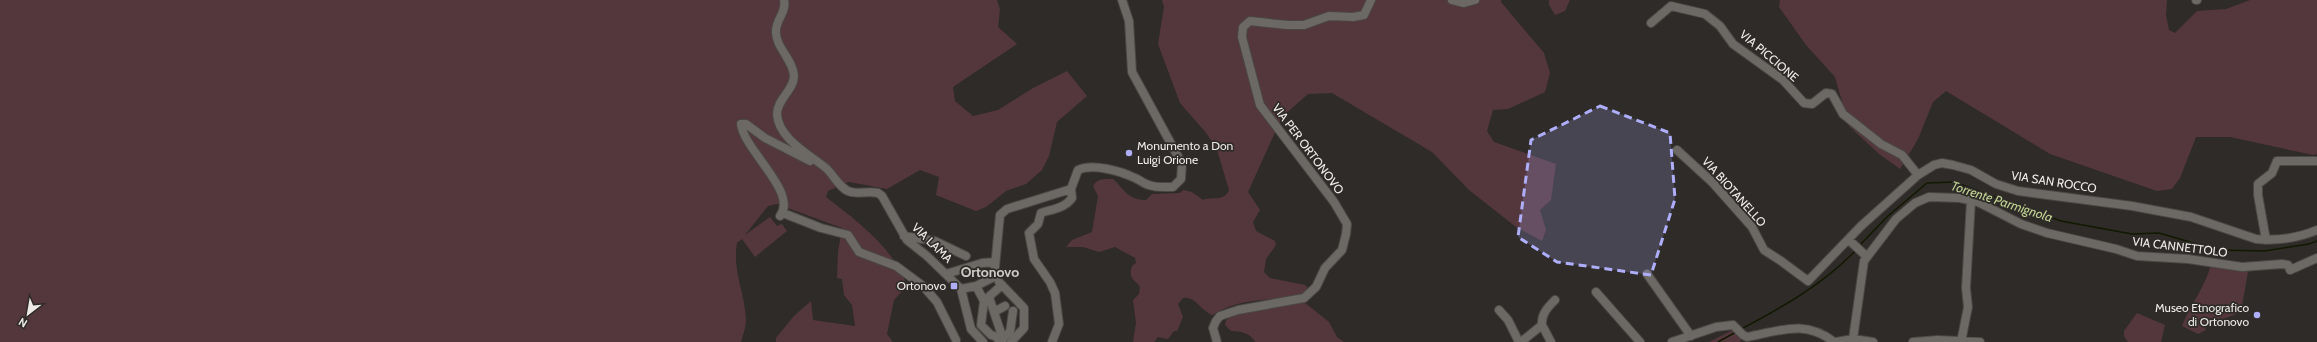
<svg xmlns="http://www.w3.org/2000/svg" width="2317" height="342" viewBox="0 0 2317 342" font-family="Cabin,sans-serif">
<rect width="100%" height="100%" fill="#2f2b28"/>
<path fill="#54373c" d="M0,0h997l3,9 -2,18 19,17 -64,43 2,14 18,15 25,-6 35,-22 34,-17 20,25 -30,26 -8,34 -7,14 -16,14 -20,7 -20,16 -10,4 -40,-16 3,-18 -19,-7 -33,19 -38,-7 -21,9 -2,6c31,24 68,51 81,89l-13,14 -7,34 6,8h-117v-4l18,-22 17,-15 2,19 42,6 -3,-21 -8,-10 -2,-16 -5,-1 1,-26 4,-24 -65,-24 -9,2 -23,29 25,-18 7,9 5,-2 5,7 -32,26 -13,-18 -5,4c-5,27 8,50 9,77 0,7 -3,15 -5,22h-741z
M1162,0h339v2l43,51 6,20 -5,19 -37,17 -15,1 -6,21 7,11 62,22 -5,36 -11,10 6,20 -4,11 -26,-14 -47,-37 -37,-38 -100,-59 -24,1 -26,23 -34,75 12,18 -7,12 3,9 19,10 1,4 -10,14 -2,13 6,6 35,7 3,3 -2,5c-30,11 -62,1 -93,22 -11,-3 -18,-20 -30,-17l-5,6 5,13 -6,14h-3l-6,8 -10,-2 -4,5h-21l3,-19 -3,-23 6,-6 1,-7c-6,-9 -12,-7 -8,-21l4,-3 -1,-5 -20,-11 -16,5 -16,-5h-17l6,-7 20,-8 6,-36 -5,-10c4,-8 12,-7 20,-7 12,11 15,21 33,21l6,-6 28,-1 3,-3 9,2 11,8c10,-4 21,2 26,-10l-12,-40 -10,-16 -27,-31 -22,-59 6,-37z
M1549,0h21l-5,11 -10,4 -6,-10z
M1780,0h387l-1,15 3,15 6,3 22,-22 29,-2 24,-9h67v154l-4,1 -83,-18h-34l-16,41 -8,11 -15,2 -107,-37 -104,-63 -13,11 -15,37 -18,30 -22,-16 -29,-27 -14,-49 -29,-32 -27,-38z
M2211,265l36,5 1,2 -7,39c-12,8 -25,8 -37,15l2,4 -8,4 -16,-8c8,-21 23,-39 29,-61z
M1304,302l25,20 8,15 7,5h-89c-4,-9 -15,-11 -24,-11l-6,-6 1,-5 13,-7z
M2137,313l28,12 -4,17h-33l-4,-6v-5z
M1735,329l6,10 -1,3h-31z"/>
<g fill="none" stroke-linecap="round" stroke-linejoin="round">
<path stroke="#111900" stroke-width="1.5" d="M1859,246l29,-30 39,-33 27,-1 107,39 71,13 27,-1 58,17 47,1 45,-7 8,-3
M1741,329c40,-21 83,-45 115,-79
M1718,342l18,-10"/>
<defs>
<path id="minor" d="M784,0c3,12 -8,19 -8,31 -1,16 17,28 18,45 0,14 -17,23 -17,38 1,25 34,41 50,55 7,7 14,21 24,23 8,2 18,-1 27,1l4,3 25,44 20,16 34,33 15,-3 18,-9
M1452,0l12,3 11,-3
M2196,0h1
M1651,23l20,-17 34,8 15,12 13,18 50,36 21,23 8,1 14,-11 6,1 11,20 38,30 21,11 16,20
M1677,150l35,32 40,45 12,23 17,11 27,20 53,-55 57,-51 16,-10 8,-2 11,2 18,5 25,14 22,7 114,15 59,11 65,22c21,2 42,-1 61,-9
M783,213l38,15 27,7 11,17 37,14 27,20 14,16 19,38
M780,216c19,-23 -37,-67 -39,-92h5l19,14 45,23
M904,236l31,5 31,15
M1849,240l18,17
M2266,240l-8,-45v-11l14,-11 5,-12h40
M946,274l36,-11 13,-1
M1647,274l44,62
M994,277l6,-62 7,-6 64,-20 7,-19c15,-7 42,1 57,8 5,2 9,6 14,7 7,3 17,2 24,2l8,-8 1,-15 -50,-92 -3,-51 -7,-21
M999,282l25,26v20l-13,14
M976,286l8,15 18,-16
M961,289l10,40 12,13
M1596,292l44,50
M989,297l14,42
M984,301l-3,24 10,10 6,2 2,5
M1499,310l9,10 11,22
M994,312l11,-6
M1542,325c-1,-11 6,-18 13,-25
M1853,339l11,-78 32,-42 19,-16 14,-6 31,1 18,4 43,22 26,9 69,16 21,7 51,3 54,8 40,-3 6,1 2,5 27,-12
M999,341l11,-9 3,-21
M1052,342l7,-18 -4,-31 -5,-11 -16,-23 -5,-26 9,-9 3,-11c11,-4 23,-4 31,-15l-1,-9
M1217,342l-4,-14 3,-7 4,-5 18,-6 66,-12 12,-11 9,-19 17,-18 4,-16 1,-10 -13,-22 -74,-97 -18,-68 1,-10 7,-6 37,4h17l25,-9 24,1 11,-2 7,-15
M1521,342l21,-17 9,17
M1672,342l44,-15 17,-2 10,10 4,2c33,-6 58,-18 87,5
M1836,342l17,-3 20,3
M1913,342l25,-2 42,2
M1961,342l7,-35 -2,-19 5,-88"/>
</defs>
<use href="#minor" stroke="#4a4744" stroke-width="10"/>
<use href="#minor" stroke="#6c6863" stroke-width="8"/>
</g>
<path fill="#aeaefa" fill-opacity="0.2" stroke="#aeaefa" stroke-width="3" stroke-dasharray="8 5" stroke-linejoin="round" d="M1600,106l70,27 5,66 -24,76 -94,-13 -39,-25 13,-97z"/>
<g fill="#aeaefa" stroke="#2f2b28" stroke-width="1.5">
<circle cx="1129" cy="153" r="4"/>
<rect x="950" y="282" width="8" height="8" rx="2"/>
<circle cx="2257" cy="315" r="4"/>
</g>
<g text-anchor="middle" stroke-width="3.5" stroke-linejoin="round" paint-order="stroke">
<g font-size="12" fill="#edeae8" stroke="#2f2b28">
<text transform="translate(1769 56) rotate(40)" y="4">VIA PICCIONE</text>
<text transform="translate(1308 149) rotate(53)" y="4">VIA PER ORTONOVO</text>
<text transform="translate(2054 182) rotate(9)" y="4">VIA SAN ROCCO</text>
<text transform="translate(1734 192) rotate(48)" y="4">VIA BIOTANELLO</text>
<text transform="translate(932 243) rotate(44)" y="4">VIA LAMA</text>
<text transform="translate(2180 247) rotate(7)" y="4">VIA CANNETTOLO</text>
</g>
<g font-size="12" fill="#edeae8" stroke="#2f2b28" text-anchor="end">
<text x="1137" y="150" text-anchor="start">Monumento a Don<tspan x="1137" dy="14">Luigi Orione</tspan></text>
<text x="946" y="290">Ortonovo</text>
<text x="2249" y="312">Museo Etnografico<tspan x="2249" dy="14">di Ortonovo</tspan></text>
</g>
<g font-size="13" font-style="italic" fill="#bfd293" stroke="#2f2b28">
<text transform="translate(2002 201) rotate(18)" y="5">Torrente Parmignola</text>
</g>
<g font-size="14" font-weight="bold" fill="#d0cac6" stroke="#2f2b28">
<text x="990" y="277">Ortonovo</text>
</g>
</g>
<g transform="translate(28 314) rotate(211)" stroke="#2f2b28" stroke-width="3" paint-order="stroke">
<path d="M0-3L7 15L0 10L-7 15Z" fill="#edeae8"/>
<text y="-6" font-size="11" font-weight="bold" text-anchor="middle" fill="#edeae8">N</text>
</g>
</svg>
